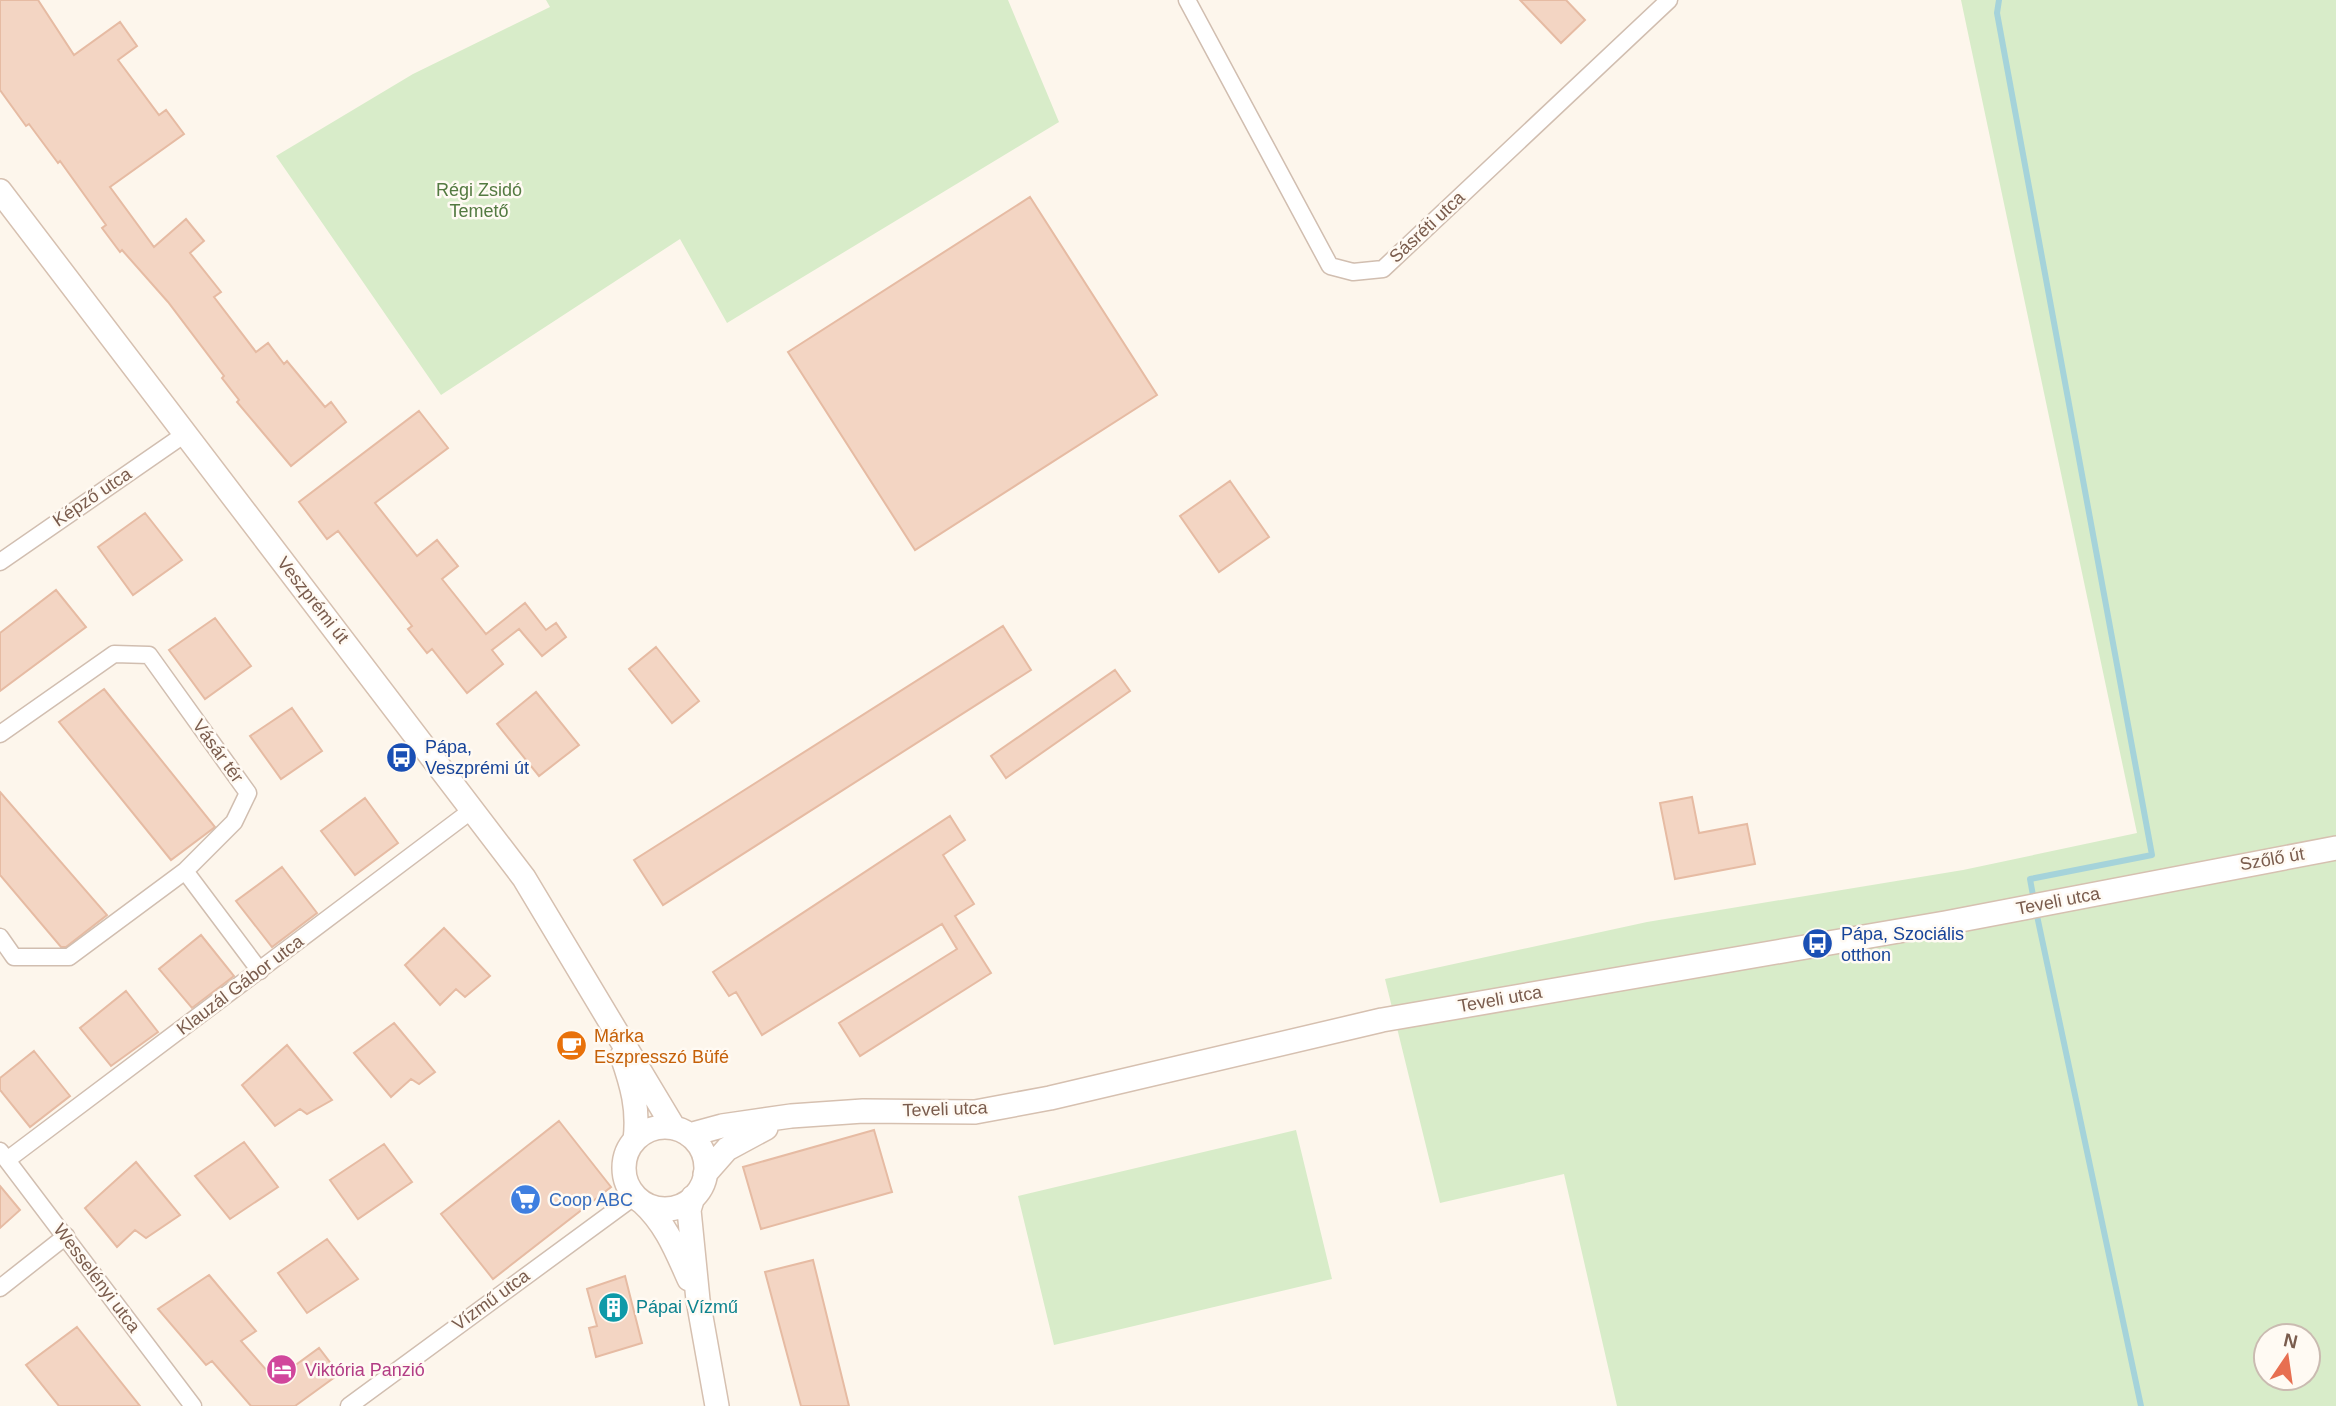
<svg xmlns="http://www.w3.org/2000/svg" width="2336" height="1406" viewBox="0 0 2336 1406" font-family="Helvetica,sans-serif">
<rect width="100%" height="100%" fill="#fdf6ec"/>
<path fill="#d8ecc9" fill-rule="evenodd" d="M546,0h462l51,122 -332,201 -47,-84 -239,156 -165,-239 137,-82 137,-67z
M1961,0h375v1406h-719l-53,-232 -124,29 -55,-224 262,-57 316,-52 174,-37zM2266,1336h42v42h-42z
M1296,1130l36,149 -278,66 -36,-149z"/>
<g fill="none" stroke-linecap="round" stroke-linejoin="round">
<path stroke="#a5d3da" stroke-width="6" d="M1999,0l-2,13 155,842 -122,24 4,22
M2036,911l105,495"/>
</g>
<path fill="#f3d5c3" stroke="#e6bba3" stroke-width="2" d="M0,0h38l36,55 46,-33 17,24 -19,14 41,55 7,-5 18,24 -74,53 44,60 32,-28 18,22 -14,12 31,39 -7,5 42,55 12,-9 16,21 3,-3 38,46 6,-5 15,20 -55,44 -54,-64 2,-2 -17,-22 2,-2 -56,-74 -46,-52 -2,2 -18,-24 4,-3 -46,-64 -2,2 -29,-39 -3,2 -26,-36z
M1520,0h46l19,20 -24,23z
M1030,197l127,198 -242,155 -127,-198z
M419,411l29,37 -73,55 42,53 20,-16 21,26 -16,13 44,55 39,-31 21,27 10,-7 10,14 -24,19 -23,-27 -27,21 11,14 -36,29 -35,-44 -5,4 -19,-24 4,-3 -74,-95 -11,8 -28,-37z
M1230,481l39,56 -50,35 -39,-56z
M145,513l37,47 -49,35 -35,-48z
M56,590l30,37 -86,64v-58z
M215,618l36,48 -46,33 -36,-49z
M1003,626l28,44 -368,235 -29,-45z
M656,647l43,54 -27,22 -43,-54z
M1115,670l15,21 -124,87 -15,-22z
M104,689l111,138 -44,33 -112,-138z
M536,692l43,53 -40,31 -42,-52z
M292,708l30,43 -41,28 -31,-43z
M0,792l107,123 -41,32h-5l-61,-72z
M1692,797l7,36 48,-9 8,40 -80,15 -15,-76z
M365,798l33,45 -43,32 -34,-44z
M950,816l15,24 -22,15 31,49 -19,12 36,57 -131,83 -21,-33 118,-74 -15,-25 -180,111 -26,-43 -7,4 -16,-24z
M282,867l35,46 -45,34 -36,-46z
M444,928l46,48 -25,21 -9,-8 -16,16 -35,-40z
M201,935l33,41 -42,32 -33,-39z
M126,991l32,41 -47,34 -31,-38z
M394,1023l41,49 -16,12 -8,-5 -20,18 -37,-44z
M287,1045l45,55 -25,14 -7,-5 -25,17 -33,-41z
M34,1051l36,45 -40,31 -30,-37v-12z
M559,1121l52,66 -118,92 -52,-65z
M874,1130l18,62 -131,37 -18,-62z
M244,1142l34,45 -48,32 -35,-43z
M384,1144l28,38 -54,37 -28,-39z
M136,1162l44,53 -34,23 -11,-8 -18,17 -32,-39z
M0,1186l20,24 -20,18z
M327,1239l31,40 -51,34 -29,-40z
M813,1260l20,81 16,65h-48l-36,-134z
M209,1275l47,56 -15,10 34,39 44,-32 20,26 -44,32h-44l-39,-45 -6,4 -48,-56z
M625,1276l17,67 -46,14 -7,-29 8,-2 -10,-37z
M77,1327l63,79h-81l-33,-41z"/>
<g fill="none" stroke-linecap="round" stroke-linejoin="round">
<defs>
<path id="street" d="M1187,0l143,266 23,6 30,-3 286,-269
M0,562l185,-128
M0,734l114,-80 35,1 99,138 -14,29 -49,49 -116,86h-55l-14,-20
M185,871l75,100
M0,1151l193,255
M7,1160l465,-350
M0,1288l66,-52
M349,1406l286,-210"/>
<path id="secondary" d="M0,191l524,687 150,250
M622,1056c10,29 17,53 13,84
M624 1168a41 41 0 1 1 82 0a41 41 0 1 1-82 0Z
M689,1135l33,-9 69,-10 72,-5 112,1 75,-14 332,-78 563,-97 391,-75
M705,1174l22,-25 39,-21
M693,1197l-4,13 9,90 19,106
M642,1202c24,22 34,48 47,77"/>
</defs>
<use href="#street" stroke="#d1beb0" stroke-width="19"/>
<use href="#secondary" stroke="#d6c0b0" stroke-width="26"/>
<use href="#street" stroke="#fff" stroke-width="16"/>
<use href="#secondary" stroke="#fff" stroke-width="23"/>
</g>
<defs>
<symbol id="bus-disc" viewBox="-11 -11 22 22"><circle r="9.5" fill="#1a4fb4" stroke="#fffaf3"/><path d="M-5-6H5V4H4V6H2V4H-2V6H-4V4H-5ZM-3.5-4V0h7V-4ZM-3.5 1.2v1.5H-2V1.2ZM2 1.2v1.5H3.5V1.2Z" fill="#fff"/></symbol>
<symbol id="cafe-disc" viewBox="-11 -11 22 22"><circle r="9.5" fill="#e8710a" stroke="#fffaf3"/><path d="M-5.5-4.5H6V0H3Q3 3.5 0 3.5H-2.5Q-5.5 3.5-5.5 0ZM3-3.2v2h1.7v-2ZM-6 4.5H4V6H-6Z" fill="#fff"/></symbol>
<symbol id="supermarket-disc" viewBox="-11 -11 22 22"><circle r="9.5" fill="#3f7fe0" stroke="#fffaf3"/><path d="M-6-5.5h2.5l.6 2H6L4.5 2H-2.5L-4.4-4H-6ZM-1.5 3.2a1.3 1.3 0 1 0 .1 0ZM3 3.2a1.3 1.3 0 1 0 .1 0Z" fill="#fff"/></symbol>
<symbol id="building-disc" viewBox="-11 -11 22 22"><circle r="9.5" fill="#0f9aa8" stroke="#fffaf3"/><path d="M-4-6H4V6H1V3H-1V6H-4ZM-2.5-4.3h1.7v1.8h-1.7ZM.8-4.3h1.7v1.8H.8ZM-2.5-1h1.7V.8h-1.7ZM.8-1h1.7V.8H.8Z" fill="#fff"/></symbol>
<symbol id="hotel-disc" viewBox="-11 -11 22 22"><circle r="9.5" fill="#d1479c" stroke="#fffaf3"/><path d="M-6-4.5h1.5V1H6V5H4.5V3h-9V5H-6ZM-4 0a1.8 1.8 0 1 1 3.6 0ZM.5 0V-2.5h3Q6-2.5 6 0Z" fill="#fff"/></symbol>
</defs>
<g fill-rule="evenodd">
<use href="#bus-disc" x="384" y="740" width="35" height="35"/>
<use href="#bus-disc" x="1800" y="926" width="35" height="35"/>
<use href="#cafe-disc" x="554" y="1028" width="35" height="35"/>
<use href="#supermarket-disc" x="508" y="1182" width="35" height="35"/>
<use href="#building-disc" x="596" y="1290" width="35" height="35"/>
<use href="#hotel-disc" x="264" y="1352" width="35" height="35"/>
</g>
<g text-anchor="middle" stroke-width="5" stroke-linejoin="round" paint-order="stroke">
<g font-size="18" fill="#537a41" stroke="#fffaf3">
<text x="479" y="196">Régi Zsidó<tspan x="479" dy="21">Temető</tspan></text>
</g>
<g font-size="18" fill="#7a5c4d" stroke="#fffaf3">
<text transform="translate(1427 227) rotate(-43)" y="6">Sásréti utca</text>
<text transform="translate(92 497) rotate(-34)" y="6">Képző utca</text>
<text transform="translate(313 600) rotate(52)" y="6">Veszprémi út</text>
<text transform="translate(218 751) rotate(54)" y="6">Vásár tér</text>
<text transform="translate(2272 859) rotate(-10)" y="6">Szőlő út</text>
<text transform="translate(2058 901) rotate(-11)" y="6">Teveli utca</text>
<text transform="translate(240 985) rotate(-37)" y="6">Klauzál Gábor utca</text>
<text transform="translate(1500 999) rotate(-10)" y="6">Teveli utca</text>
<text transform="translate(945 1109) rotate(-2)" y="6">Teveli utca</text>
<text transform="translate(97 1278) rotate(53)" y="6">Wesselényi utca</text>
<text transform="translate(491 1300) rotate(-36)" y="6">Vízmű utca</text>
</g>
<g font-size="18" fill="#164399" stroke="#fffaf3" text-anchor="start">
<text x="425" y="753">Pápa,<tspan x="425" dy="21">Veszprémi út</tspan></text>
<text x="1841" y="940">Pápa, Szociális<tspan x="1841" dy="21">otthon</tspan></text>
</g>
<g font-size="18" fill="#c56008" stroke="#fffaf3" text-anchor="start">
<text x="594" y="1042">Márka<tspan x="594" dy="21">Eszpresszó Büfé</tspan></text>
</g>
<g font-size="18" fill="#366cbe" stroke="#fffaf3" text-anchor="start">
<text x="549" y="1206">Coop ABC</text>
</g>
<g font-size="18" fill="#0d838f" stroke="#fffaf3" text-anchor="start">
<text x="636" y="1313">Pápai Vízmű</text>
</g>
<g font-size="18" fill="#b23c85" stroke="#fffaf3" text-anchor="start">
<text x="305" y="1376">Viktória Panzió</text>
</g>
</g>
<g transform="translate(2287 1357) rotate(13)"><circle r="33" fill="#fffaf3" stroke="#cabbb1" stroke-width="2"/>
<path d="M0-5L12 26L0 18L-12 26Z" fill="#e76f51"/>
<text y="-10" font-size="19" font-weight="bold" text-anchor="middle" fill="#7a5c4d">N</text>
</g>
</svg>
